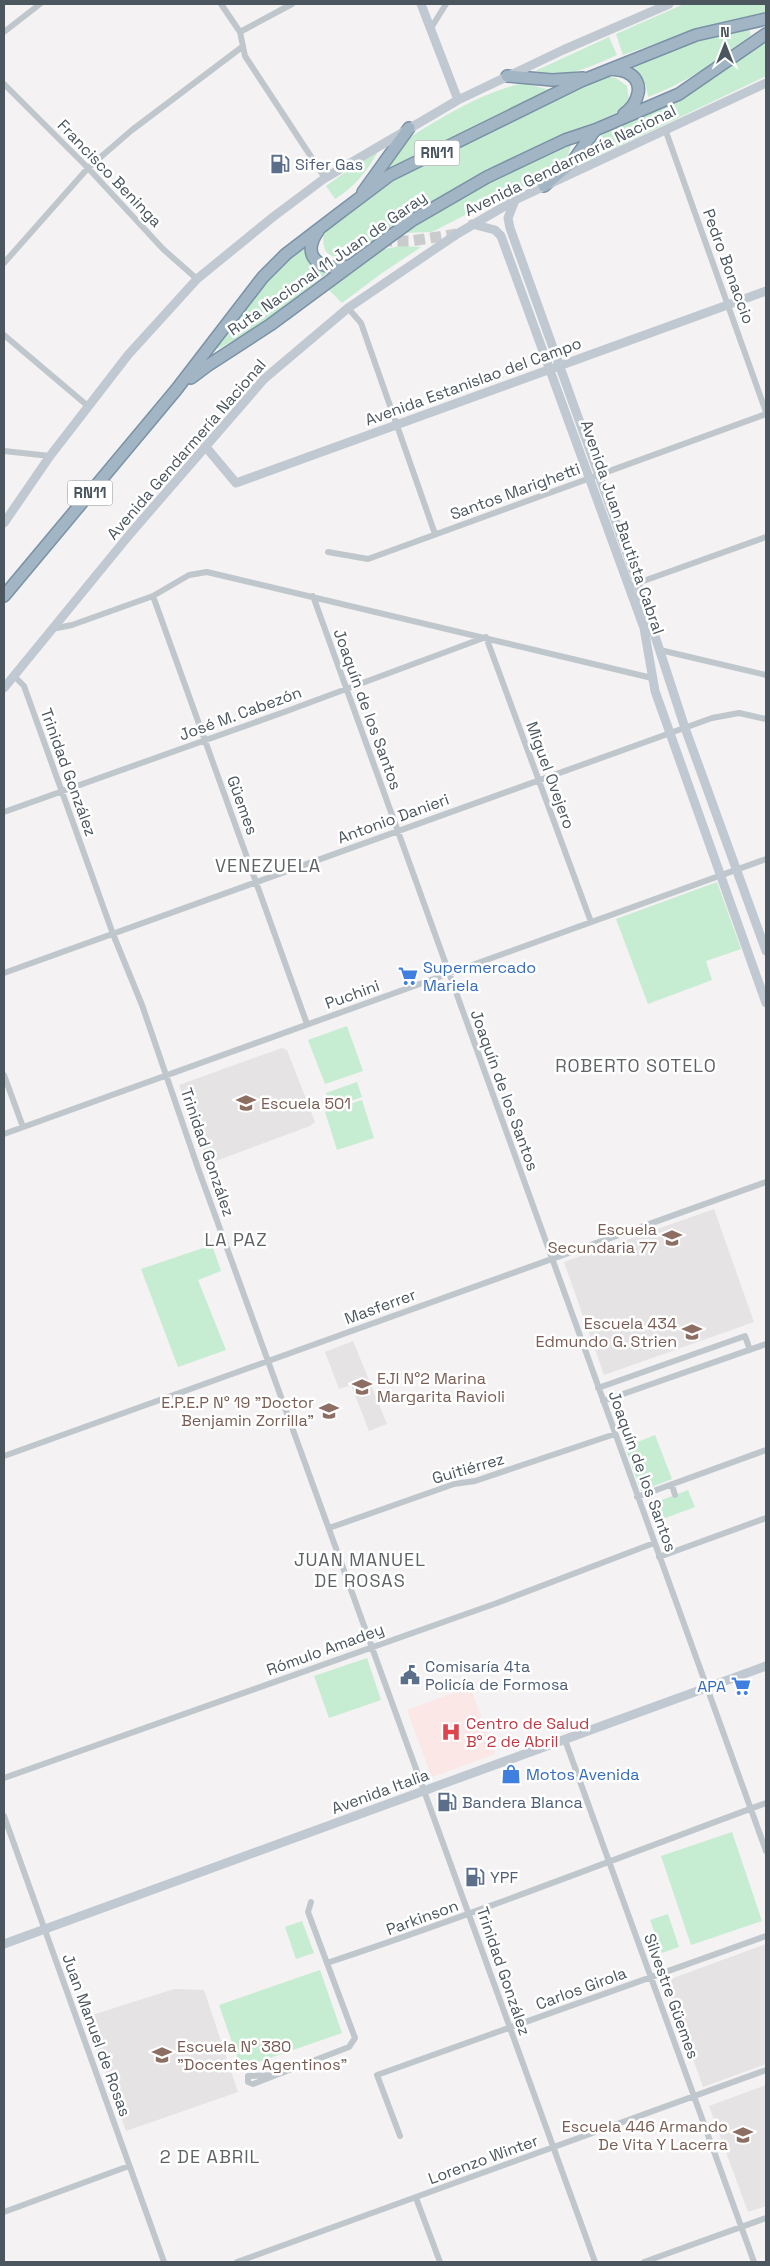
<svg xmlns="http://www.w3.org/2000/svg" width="770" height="2266" viewBox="0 0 770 2266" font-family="'Space Grotesk',sans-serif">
<rect width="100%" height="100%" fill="#f4f2f2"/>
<path fill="#e5e3e3" d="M282,1048l5,2 28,72 -5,4 -102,38 -29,-79z
M714,1209l40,113 -150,53 -40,-113z
M353,1341l34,83 -18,7 -18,-46 -12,4 -14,-37z
M766,1944v120l-63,23 -38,-106z
M174,1989l30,1 34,102 -112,39 -40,-114z
M766,2085v121l-18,6 -39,-106z"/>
<path fill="#fae7e6" d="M470,1687l25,67 -63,23 -25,-67z"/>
<path fill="#c6ecd2" d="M684,4h82v9l-28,9 -47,9 -68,24 -7,-21z
M749,29l2,6c-32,25 -65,48 -103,62 -2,-13 -5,-24 -17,-31l42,-18z
M609,37l8,18c-27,12 -52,25 -82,16z
M766,38v38l-186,89 7,-16 17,-15 37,-18z
M603,76l13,2 11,8 2,14 -7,10c-77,35 -154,68 -225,114 -16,10 -35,31 -55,33 -19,2 -21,-14 -17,-28l71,-50 48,-27z
M523,83l27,7 -129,64 -48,29 28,-39 8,-6c34,-22 75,-46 114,-55z
M572,142l-4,13 -15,16 -28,16 -23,9 -70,36 -30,1 54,-36z
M374,152l3,1c-11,20 -23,34 -42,46l-9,-13z
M303,246l7,17 16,11 -62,49 -46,26 -2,-3 53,-71z
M400,246l21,1 -39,26 -40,30 -14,-14 52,-39z
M717,882l24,67 -35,12 6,19 -64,24 -32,-85z
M347,1026l16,45 -38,13 -17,-44z
M357,1082l5,15 -31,11 -5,-15z
M362,1100l12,38 -37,12 -12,-38z
M212,1245l9,26 -23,9 28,70 -48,17 -37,-98z
M655,1435l17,44 -31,12 -16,-44z
M688,1490l7,17 -35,13 -6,-17z
M367,1658l14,42 -52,18 -15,-42z
M732,1832l30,89 -71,24 -30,-89z
M668,1914l11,33 -17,6 -12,-33z
M302,1921l12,32 -18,6 -11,-32z
M320,1970l22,63 -101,35 -22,-63z"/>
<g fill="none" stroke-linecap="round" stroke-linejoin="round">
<path stroke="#cacbcd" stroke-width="11" stroke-dasharray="11 5.5" stroke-linecap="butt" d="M381,241h30l46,-7"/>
<defs>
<path id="trunk" d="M611,69c5,1 11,1 15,3 21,9 12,32 -2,42
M507,76l45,4 31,-2
M544,186l29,-25 22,-31
M363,192l46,-64
M318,231c-19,27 5,41 30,35
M191,378l16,-12 63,-41 141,-104 76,-44 42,-20 36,-17 30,-10 84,-36 87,-60
M4,596l172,-206 87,-113 23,-23 51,-39 53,-40 191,-94 115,-46 70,-16"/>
</defs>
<use href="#trunk" stroke="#7a92a7" stroke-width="14"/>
<path stroke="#bfc7cd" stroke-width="6" d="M221,4l19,28 5,24 80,122
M431,28l15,-24
M4,32l36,-28
M240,32l52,-28
M4,84l84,84 75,81 34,30
M665,129l101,283
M4,263l84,-95 44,-38 110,-83
M348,308l13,15 74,211
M4,335l85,72
M4,451l46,5
M328,552l40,7 398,-145
M635,584l131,-47
M153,596l154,428
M313,596l453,1255
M52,629l20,-4 81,-29 36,-21 18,-3 445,106
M660,650l106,25
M14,676l10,10 89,248 29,71 57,166 396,1091
M4,812l283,-101 199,-74 105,285
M4,973l708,-255 27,-5 27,6
M4,1075l19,52
M4,1134l762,-275
M598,1388l147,-52 5,14
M603,1401l163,-57
M4,1456l762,-274
M672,1485l3,10
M637,1497l129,-47
M329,1528l125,-44 21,-3 140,-47
M659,1557l107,-39
M565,1740l189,522
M4,1778l493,-175 157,-60
M4,1816l160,446
M311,1902l-3,10 19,51
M276,2075l-28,1v6l5,2 96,-37 6,-9 -28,-75c148,-49 293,-106 439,-160
M400,2136l-23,-61 389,-139
M416,2198l24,64
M4,2212l125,-46
M237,2262l529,-192
M644,2262l122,-44"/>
<path stroke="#c0c9d1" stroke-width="9" d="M421,4l37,96
M515,200l-7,18 2,10 128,356 47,144 81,223
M472,224l23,6 6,6 143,392 11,63 111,312
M205,446l31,37 530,-192
M4,523l46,-67 78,-101 69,-76 76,-62 52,-39 133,-78 105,-50 106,-46
M4,688l126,-154 134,-155 84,-71 109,-74 58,-34 251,-117
M4,1944l762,-278"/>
<use href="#trunk" stroke="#a2b5c4" stroke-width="11"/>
</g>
<defs>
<symbol id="fuel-bare" viewBox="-9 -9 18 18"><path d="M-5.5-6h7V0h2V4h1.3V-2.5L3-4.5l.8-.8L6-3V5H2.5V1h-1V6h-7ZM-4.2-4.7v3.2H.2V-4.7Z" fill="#5c6f8a" stroke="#fff" stroke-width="2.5" paint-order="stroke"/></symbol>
<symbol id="supermarket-bare" viewBox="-9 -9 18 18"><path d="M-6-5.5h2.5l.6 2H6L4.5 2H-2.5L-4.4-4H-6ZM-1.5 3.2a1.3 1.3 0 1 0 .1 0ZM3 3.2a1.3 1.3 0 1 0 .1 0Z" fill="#3f7fe0" stroke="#fff" stroke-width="2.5" paint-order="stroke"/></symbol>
<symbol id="school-bare" viewBox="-9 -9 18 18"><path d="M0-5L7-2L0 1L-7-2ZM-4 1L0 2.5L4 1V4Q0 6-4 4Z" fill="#8d6e63" stroke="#fff" stroke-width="2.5" paint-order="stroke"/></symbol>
<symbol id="civic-bare" viewBox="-9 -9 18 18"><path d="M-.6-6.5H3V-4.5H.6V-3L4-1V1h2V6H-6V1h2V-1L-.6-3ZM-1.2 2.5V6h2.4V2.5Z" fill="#5c6f8a" stroke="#fff" stroke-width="2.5" paint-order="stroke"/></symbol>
<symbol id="hospital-bare" viewBox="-9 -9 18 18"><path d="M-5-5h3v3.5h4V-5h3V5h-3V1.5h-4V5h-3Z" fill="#e0444e" stroke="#fff" stroke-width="2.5" paint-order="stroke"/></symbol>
<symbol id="shop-bare" viewBox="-9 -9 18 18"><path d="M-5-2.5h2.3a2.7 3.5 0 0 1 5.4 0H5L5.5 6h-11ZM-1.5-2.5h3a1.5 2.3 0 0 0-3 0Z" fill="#3f7fe0" stroke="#fff" stroke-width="2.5" paint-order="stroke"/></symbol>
</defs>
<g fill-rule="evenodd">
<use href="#fuel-bare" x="266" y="150" width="28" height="28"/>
<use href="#supermarket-bare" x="394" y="962" width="28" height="28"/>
<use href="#school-bare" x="232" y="1089" width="28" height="28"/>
<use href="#school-bare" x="658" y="1224" width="28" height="28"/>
<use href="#school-bare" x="678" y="1318" width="28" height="28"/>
<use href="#school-bare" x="348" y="1373" width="28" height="28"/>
<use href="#school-bare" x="315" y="1397" width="28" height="28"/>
<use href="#civic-bare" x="396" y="1661" width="28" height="28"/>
<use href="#supermarket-bare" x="727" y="1672" width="28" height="28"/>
<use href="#hospital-bare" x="437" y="1718" width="28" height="28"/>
<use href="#shop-bare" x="497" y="1760" width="28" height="28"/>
<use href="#fuel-bare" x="433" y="1788" width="28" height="28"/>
<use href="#fuel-bare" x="461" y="1863" width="28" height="28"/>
<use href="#school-bare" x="148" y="2041" width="28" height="28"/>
<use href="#school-bare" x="729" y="2121" width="28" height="28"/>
</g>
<g text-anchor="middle" stroke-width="5" stroke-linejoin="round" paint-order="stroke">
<g fill="#fff" stroke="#81898e" stroke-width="1">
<rect x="414.5" y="140.5" width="45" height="25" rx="4"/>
<rect x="67.5" y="480.5" width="45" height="25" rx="4"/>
</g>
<g font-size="15" font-weight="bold" fill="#4b565e">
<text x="437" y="158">RN11</text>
<text x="90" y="498">RN11</text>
</g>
<g font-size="16" fill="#4b565e" stroke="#fff">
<text transform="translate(570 160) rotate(-26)" y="6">Avenida Gendarmería Nacional</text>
<text transform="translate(110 173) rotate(46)" y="6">Francisco Beninga</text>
<text transform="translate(327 263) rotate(-35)" y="6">Ruta Nacional 11 Juan de Garay</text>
<text transform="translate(729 266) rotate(70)" y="6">Pedro Bonaccio</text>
<text transform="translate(473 381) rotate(-20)" y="6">Avenida Estanislao del Campo</text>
<text transform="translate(186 449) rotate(-49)" y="6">Avenida Gendarmería Nacional</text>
<text transform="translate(515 491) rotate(-20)" y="6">Santos Marighetti</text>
<text transform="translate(623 527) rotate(71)" y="6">Avenida Juan Bautista Cabral</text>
<text transform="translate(368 709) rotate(70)" y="6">Joaquín de los Santos</text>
<text transform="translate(240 713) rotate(-20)" y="6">José M. Cabezón</text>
<text transform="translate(69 772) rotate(70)" y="6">Trinidad González</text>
<text transform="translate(551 775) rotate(70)" y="6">Miguel Ovejero</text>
<text transform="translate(243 805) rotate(70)" y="6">Güemes</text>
<text transform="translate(393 818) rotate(-20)" y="6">Antonio Danieri</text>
<text transform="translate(352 994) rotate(-20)" y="6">Puchini</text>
<text transform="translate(505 1090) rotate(70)" y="6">Joaquín de los Santos</text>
<text transform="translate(208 1152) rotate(71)" y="6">Trinidad González</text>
<text transform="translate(380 1306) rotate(-20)" y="6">Masferrer</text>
<text transform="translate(468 1468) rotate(-16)" y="6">Guitiérrez</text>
<text transform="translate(643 1471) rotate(70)" y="6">Joaquín de los Santos</text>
<text transform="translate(325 1649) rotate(-20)" y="6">Rómulo Amadey</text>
<text transform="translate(380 1791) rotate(-20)" y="6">Avenida Italia</text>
<text transform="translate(422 1917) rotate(-20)" y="6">Parkinson</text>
<text transform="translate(504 1971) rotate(71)" y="6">Trinidad González</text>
<text transform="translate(581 1988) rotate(-20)" y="6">Carlos Girola</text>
<text transform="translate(672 1996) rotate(70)" y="6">Silvestre Güemes</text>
<text transform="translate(97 2035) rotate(70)" y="6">Juan Manuel de Rosas</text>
<text transform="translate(483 2159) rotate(-20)" y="6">Lorenzo Winter</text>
</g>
<g font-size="16" fill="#4e5e75" stroke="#fff" text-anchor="start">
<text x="295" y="170">Sifer Gas</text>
<text x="425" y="1672">Comisaría 4ta<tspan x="425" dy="18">Policía de Formosa</tspan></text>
<text x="462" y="1808">Bandera Blanca</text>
<text x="490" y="1883">YPF</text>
</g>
<g font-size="16" fill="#366cbe" stroke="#fff" text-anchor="start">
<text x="423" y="973">Supermercado<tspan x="423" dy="18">Mariela</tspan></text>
<text x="726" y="1692" text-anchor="end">APA</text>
<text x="526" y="1780">Motos Avenida</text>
</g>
<g font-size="16" fill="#785e54" stroke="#fff" text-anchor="end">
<text x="261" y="1109" text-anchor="start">Escuela 501</text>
<text x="657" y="1235">Escuela<tspan x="657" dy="18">Secundaria 77</tspan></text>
<text x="677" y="1329">Escuela 434<tspan x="677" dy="18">Edmundo G. Strien</tspan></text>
<text x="377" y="1384" text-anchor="start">EJI N°2 Marina<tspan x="377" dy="18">Margarita Ravioli</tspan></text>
<text x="314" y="1408">E.P.E.P N° 19 "Doctor<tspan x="314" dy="18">Benjamin Zorrilla"</tspan></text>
<text x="177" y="2052" text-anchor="start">Escuela N° 380<tspan x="177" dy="18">"Docentes Agentinos"</tspan></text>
<text x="728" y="2132">Escuela 446 Armando<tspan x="728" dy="18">De Vita Y Lacerra</tspan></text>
</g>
<g font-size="16" fill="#be3a42" stroke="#fff" text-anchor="start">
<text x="466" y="1729">Centro de Salud<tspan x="466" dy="18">B° 2 de Abril</tspan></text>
</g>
<g font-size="18" letter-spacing="1" fill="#5f6366" stroke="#fff">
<text x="268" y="872">VENEZUELA</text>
<text x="636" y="1072">ROBERTO SOTELO</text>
<text x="236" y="1246">LA PAZ</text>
<text x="360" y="1566">JUAN MANUEL<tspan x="360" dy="21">DE ROSAS</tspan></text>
<text x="210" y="2163">2 DE ABRIL</text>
</g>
</g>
<rect width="770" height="2266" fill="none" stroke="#4b565e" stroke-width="10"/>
<g transform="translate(725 45)" stroke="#ffffff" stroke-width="4" paint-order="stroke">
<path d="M0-4L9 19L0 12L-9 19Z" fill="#4b565e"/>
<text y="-8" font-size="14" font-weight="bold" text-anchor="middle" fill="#4b565e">N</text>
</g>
</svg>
